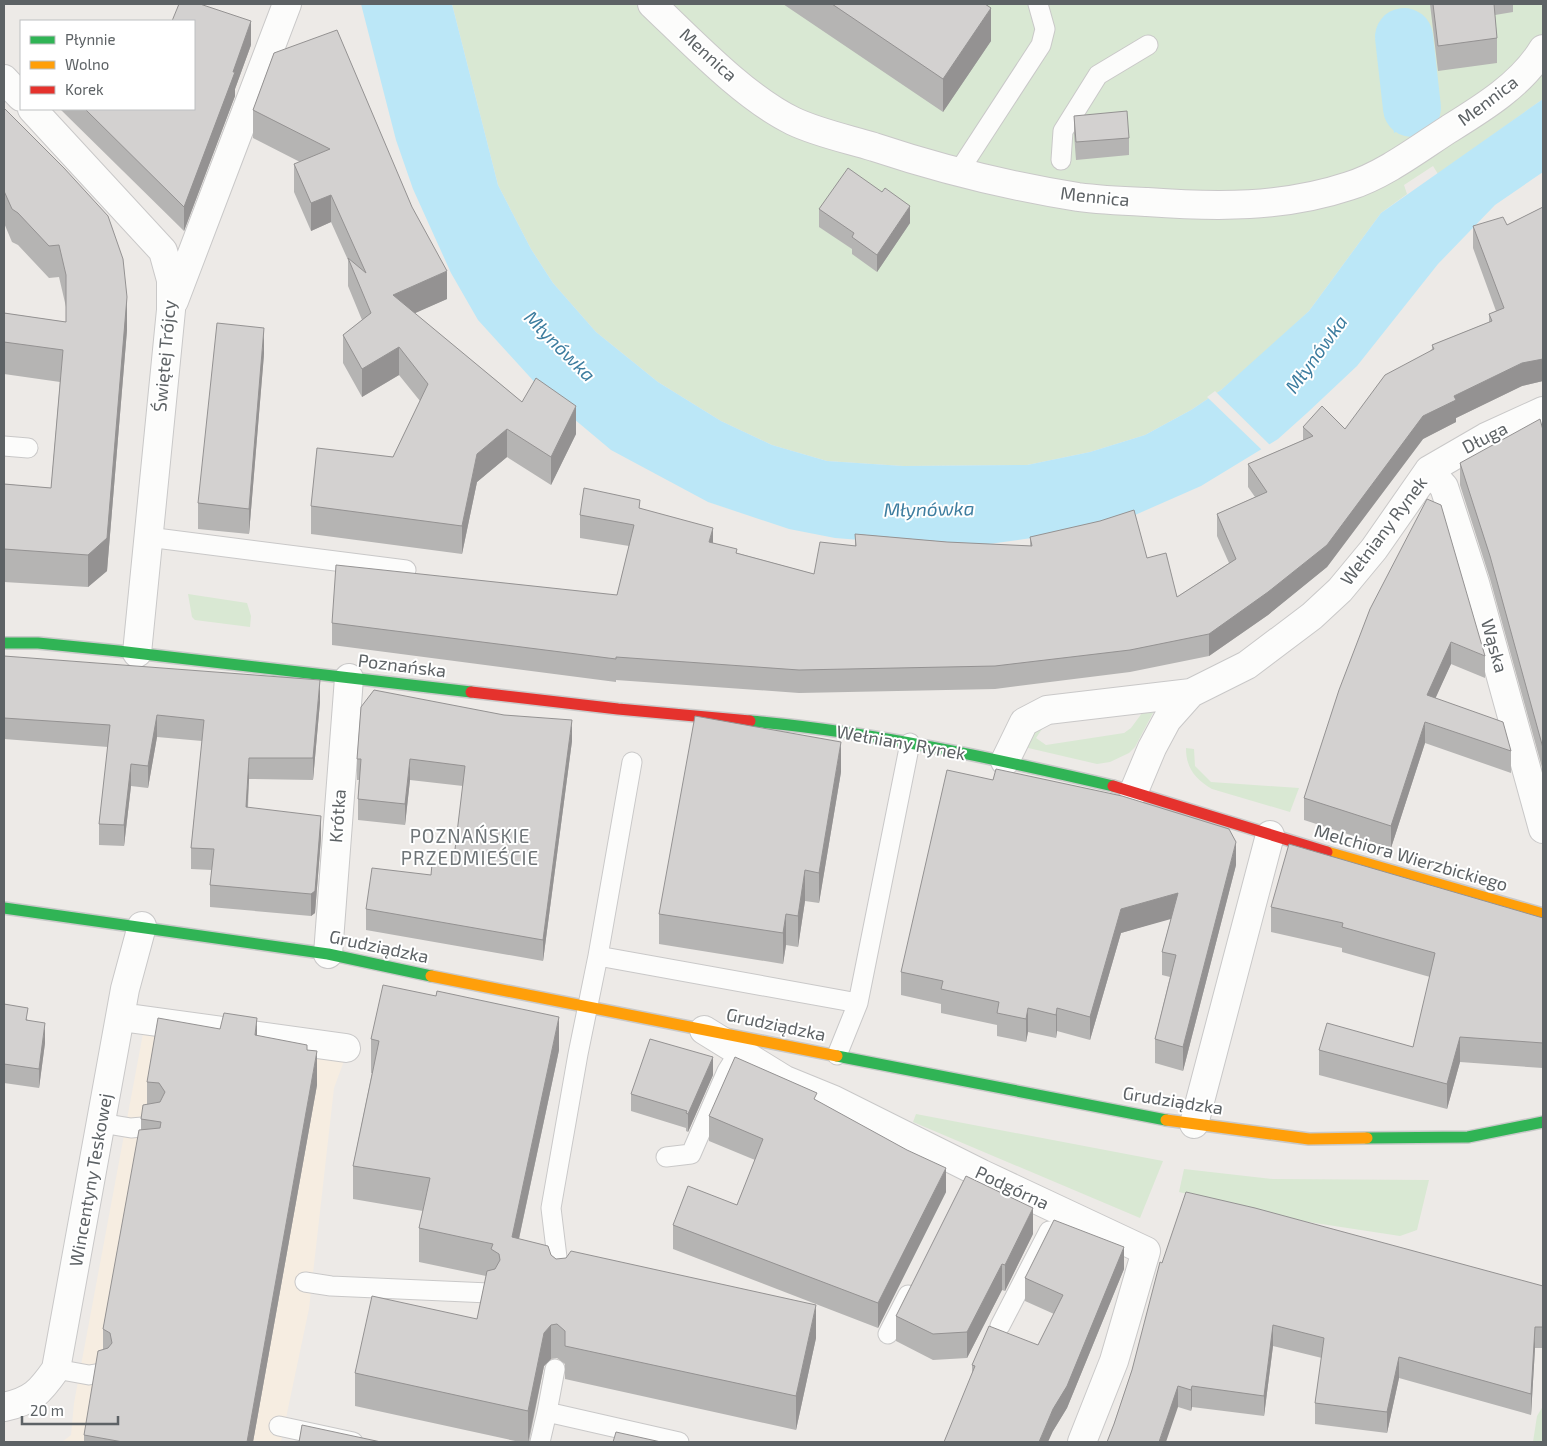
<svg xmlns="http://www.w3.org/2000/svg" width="1547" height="1446" viewBox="0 0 1547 1446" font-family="'Exo 2',sans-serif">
<rect width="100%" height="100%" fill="#edeae7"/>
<path fill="#f6ede1" d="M147,1012l197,49 -10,27 -25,221 -28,133h-219l9,-7 3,-32z"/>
<path fill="#d9e8d3" d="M452,4h1091v95l-105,75 -5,-8 -29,19 3,9 -26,19 -72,98 -46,43 -42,36 -30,20 -46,25 -55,17 -63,13 -124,1 -76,-5 -55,-16 -51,-24 -63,-39 -62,-50 -43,-49 -22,-34 -33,-64z
M188,594l59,9 4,13 -1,11 -55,-7 -3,-3z
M1145,709l9,2 -19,36 -6,6 -19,9 -13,2 -73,-17 9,-20 11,-1 -8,12 10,7 78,-12 7,-5z
M1186,748l8,1 1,17 16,16 88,6 -9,24 -78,-23c-17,-10 -26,-21 -26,-41z
M916,1114l247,47 -23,57 -227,-96z
M1184,1169l89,10 156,1 -12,50 -17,6 -118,-18 -103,-26z
M1543,1406v36h-10l4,-26z"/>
<path fill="#bbe7f7" d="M361,4h91l46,181 33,64 22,34 43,49 62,50 63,39 51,24 55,16 76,5 124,-1 63,-13 55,-17 46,-25 30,-20 88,-79 72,-98 162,-114v73l-48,33 -57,59 -81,102 -50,47 -29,26 -77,47 -66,29 -68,18 -85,12h-57l-90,-7 -46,-9 -81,-27 -97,-52 -62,-52 -71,-78 -27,-47 -38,-84 -17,-49z
M1428,78l4,31 -38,24 -7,-49z"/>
<path fill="#edeae7" d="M1215,391l56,55 -8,5 -56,-54z"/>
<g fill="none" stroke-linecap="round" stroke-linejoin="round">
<path stroke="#bbe7f7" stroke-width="58" d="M1404,37l8,71"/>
<defs>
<path id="lane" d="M1061,160l2,-29 35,-56 50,-30
M959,171l82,-126 4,-16 -7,-25
M4,446l24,2
M148,537l258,33
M632,762l-34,194 260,47
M837,1055l21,-52 52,-260
M101,1123l30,5 23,-2
M666,1157l25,-3 36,-83 12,-19
M305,1282l26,4 158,7
M560,1282l-9,-74 27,-154 20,-98
M1000,1326l49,-95
M888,1334l20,-39
M56,1369l33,6 12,-2
M547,1412l8,-43
M279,1426l74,16
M540,1442l7,-30 132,30"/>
<path id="street" d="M652,4c39,37 93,94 141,117 25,12 55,18 81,26 66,22 135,39 204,50 22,3 46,4 69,5 69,5 136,6 202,-16 35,-11 69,-37 100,-57 34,-21 73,-45 94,-80
M4,79l17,18
M32,109l131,142 8,29v30l-34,343
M174,301l113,-297
M1429,470l15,17 31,96 68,246
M1005,761l19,-39 23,-12 144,-17 56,-28 65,-49 28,-26 34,-41 55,-79 57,-33 57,-26
M1134,791l18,-43 15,-28 24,-27
M328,954l21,-276
M121,1017l225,31
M704,1030l81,50 49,20 148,74 164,77 -32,110 -32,81
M1194,1124l76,-289
M4,1407c28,-6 36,-15 52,-38l69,-380 17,-63"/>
<path id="fast" d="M4,643h34l80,8 353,41
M750,721c122,11 243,37 363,65
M4,908l324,46 103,22
M837,1056l329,64
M1367,1138l101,-1 75,-15"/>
<path id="slow" d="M1327,852l216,62
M431,976l406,80
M1166,1120l143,19 58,-1"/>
<path id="jam" d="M471,692l147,17 132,12
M1113,786l214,66"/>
</defs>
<use href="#lane" stroke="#c9c8c8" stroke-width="21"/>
<use href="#street" stroke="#c9c8c8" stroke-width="30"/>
<use href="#fast" stroke="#c9c9c9" stroke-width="14"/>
<use href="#slow" stroke="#c9c9c9" stroke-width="14"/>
<use href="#jam" stroke="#c9c9c9" stroke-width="14"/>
<use href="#lane" stroke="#fcfcfb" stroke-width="19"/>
<use href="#street" stroke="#fcfcfb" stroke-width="28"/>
<use href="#fast" stroke="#30b455" stroke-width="11"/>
<use href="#slow" stroke="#ff9f0a" stroke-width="11"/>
<use href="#jam" stroke="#e5322d" stroke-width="11"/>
</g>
<path fill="#b5b4b3" d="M783,4h202l6,37 -48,71z
M1430,4h83v8l-18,3 2,23v25l-59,8z
M251,45l-16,44v7l-51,135 -124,-122h134z
M274,53l173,246 -33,14 108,89 54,32 -25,51 -44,-28 -30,25 -15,72 -151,-20v-28l82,-49 27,-56 -21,-26 -37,22 -19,-34v-28l19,-15 -14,-34v-26l-17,-38 -20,9 -17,-39v-28l6,-2 -47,-24v-28z
M4,108l123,222 -20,241 -19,16 -84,-5v-98l47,4 9,-106 -56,-8v-61l62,9v-15l-7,-30 -10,1 -31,-33 -6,-3 -8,-19z
M1074,116l55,22v17l-53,5 -2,-26z
M882,192l28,31 -33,49 -25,-18v-5l-33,-22v-18z
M1543,207v174l-21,5 -66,32v4l-33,17 -96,128 -59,48 -59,41 -79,16 -135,17 -196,4 -183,-13v2l-284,-37v-22l285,-28 12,-49 -49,-8v-23l60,-7 73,35 24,10 77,21 41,-28v-12l92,8 83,4v-9l117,21 30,39 52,-34 -12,-27v-22l38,-17 -7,-10v-23l55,-24v-13l42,2 87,-80v-4l57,-23v-8l7,-3 -23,-63v-22l34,-1z
M264,354l-15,180 -51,-5v-26z
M1543,430v341l-53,-192 -30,-94v-22z
M1370,609l115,47v22l-34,-14 -16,34 76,53v22l-86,-30 -34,105 -87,-28v-22z
M4,656l316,46 -7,78 -64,-1 -1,29 73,30 -6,75 -4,3 -101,-9v-22l2,-15 -21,-1v-21l11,-107 -45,-4 -9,51 -17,-2 -7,60 -25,-1v-21l9,-77 -104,-8v2z
M572,741l-29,220 -177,-31v-21l65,-34 22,-9 10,-80 -53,-6 -5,45 -47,-5v-21l1,-19h-2v-21z
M841,772l-22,131 -14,-2 -7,46 -12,-2 -3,19 -124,-20v-30z
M1236,865l-53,206 -28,-8v-24l15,-62 -8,-2v-23l9,-34 -50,15 -31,107 -33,-9 -1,7 -28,-6 -2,10 -29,-6v-11l-56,-12v-9l-40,-9v-23z
M1271,907l272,11v150l-83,-6 -13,47 -128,-34v-25l94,-3 17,-70 -88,-25v-4l-71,-16z
M4,1004l24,16 17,23 -6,45 -35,-5z
M257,1036l50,14 10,35 -64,357h-169v-7l19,-85v-21l38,-199v-11l6,-15v-22z
M371,1039l188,11 -40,189 32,16 5,4 260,79 -20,92 -231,-51v-15l-8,-6 -6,1 -7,7 -15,76h-9l-165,-36v-33l122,-54 9,-43 -67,-14v-34l4,-17 -70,-12v-33l19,-93h-1z
M713,1075l-25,57 -2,-1v-3l-55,-17v-17z
M817,1101l129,91 -68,136 -205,-79v-24l64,-20 18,-45 -46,-19v-25z
M1033,1234l-28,57 -3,-1 -35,68 -34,2 -37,-19v-25z
M1162,1263l381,23v62h-8l-4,67 -132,-37 -12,55 -72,-9v-21l7,-45 -49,-12 -9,70 -72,-9 -1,4 -13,-4 -64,17 18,-54z
M1124,1269l-57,139 -14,23 -81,-56v-10l66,-20 16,-31 -29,-13v-23z"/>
<path fill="#949292" d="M991,8v33l-48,71v-33z
M251,21v24l-16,44v7l-51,135v-24z
M331,195v27l-20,9v-28z
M910,206v17l-33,49v-17z
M447,271v28l-54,24v-28z
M127,297v33l-20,241 -19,16v-32z
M264,328v26l-15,180v-25z
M399,347v28l-37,22v-28z
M1543,359v22l-21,5 -66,32v4l-33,17 -96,128 -59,48 -59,41v-22l214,-218 31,-20 68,-33z
M576,406v28l-25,51v-28z
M507,429v28l-30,25 -15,72v-28l15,-72z
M713,528v23l-4,-9z
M1451,642v22l-24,53v-22z
M320,680v22l-7,78v-22z
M157,715v22l-9,51v-22z
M572,720v21l-29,220v-21z
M1425,722v21l-34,105v-22z
M841,742v30l-22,131v-30z
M249,758v21l-3,50v-22z
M410,759v21l-5,45v-21z
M131,764v22l-7,60v-21z
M321,816v22l-6,75 -4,3v-22z
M1236,842v23l-53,206v-24z
M805,870v31l-7,46v-31z
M1178,893v24l-57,16 -31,107v-23l31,-108z
M786,914v31l-3,19v-31z
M1028,1008v24l-2,10v-23z
M1057,1008v23l-1,7v-23z
M559,1017v33l-47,221v-34z
M257,1018v34l-2,-17z
M45,1023v20l-6,45v-19z
M1460,1037v25l-13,47v-25z
M317,1051v34l-64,357h-6z
M713,1057v18l-25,57v-18z
M946,1168v24l-68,136v-25z
M1033,1208v26l-28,57v-26z
M1124,1247v22l-57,139 -14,23 -5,11h-9l14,-33z
M1002,1264v26l-35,68v-26z
M816,1305v33l-20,92v-34z
M551,1325v34l-7,7 -16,76v-31l16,-78z
M1273,1325v21l-9,70v-20z
M1535,1327v21l-4,67v-21z
M1399,1357v21l-12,55v-21z
M1178,1386v21l-12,35h-7z
M1192,1386v21l-1,4v-21z"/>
<path fill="#d3d1d0" stroke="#949292" d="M179,4h21l51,17 -18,51h2l-51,135 -99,-98h109v-88h-22z
M832,4h153l6,4 -48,71z
M1433,4h61l3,34 -59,8z
M337,30l75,177 35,64 -54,24 129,107 14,-24 40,28 -25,51 -44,-28 -30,25 -15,72 -151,-20 6,-58 76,9 35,-73 -29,-37 -37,22 -19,-34 28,-22 -23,-55 18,15 -35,-78 -20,8 -17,-39 36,-15 -77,-39 21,-57z
M4,108l60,60 44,48 15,43 4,38 -20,241 -19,17 -84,-6v-65l47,4 12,-138 -59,-8v-29l62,9v-47l-7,-30 -10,1 -31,-33 -6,-4 -8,-18z
M1127,111l2,27 -53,4 -2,-26z
M848,168l34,24 3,-4 25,18 -33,49 -25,-18 2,-4 -35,-24z
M1543,207v152l-21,4 -68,33 2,4 -33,16 -96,129 -59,47 -59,42 -79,16 -135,16 -196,4 -183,-13v2l-284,-36 4,-58 281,30 17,-70 -54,-10 4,-27 56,12 -1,8 74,20 -4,14 28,7 -1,4 78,21 6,-32 36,4 -1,-12 92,8 85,4 -2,-9 70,-16 34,-11 13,48 19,-5 11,44 59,-38 -19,-45 50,-22 -19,-28 65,-28 -10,-9 19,-21 23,23 40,-54 49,-26 -2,-4 60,-24 -3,-7 15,-6 -31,-82 30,-9 4,8z
M217,323l47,5 -15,181 -51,-6z
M1540,419l3,11v318l-53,-192 -30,-93z
M1427,499l14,6 44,151 -34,-14 -24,53 76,27 8,29 -86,-29 -34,104 -87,-28 35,-108 31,-81z
M4,656l316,24 -7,78h-64l-3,49 75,9 -6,75 -4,3 -101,-9 4,-36 -23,-1 13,-128 -47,-5 -9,51 -17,-2 -7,61 -25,-1 11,-99 -106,-7v1z
M374,690l130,25 68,5 -29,220 -177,-31 6,-41 59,7 1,-11 21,2 12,-100 -55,-7 -5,45 -47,-5 3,-40h-4l4,-52z
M695,716l146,26 -22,131 -14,-3 -7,46 -12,-2 -3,19 -124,-19z
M996,769l126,27 107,33 7,13 -53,205 -28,-8 21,-84 -14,-3 16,-59 -57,16 -31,108 -33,-9 -1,7 -28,-7 -2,11 -29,-6 2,-11 -58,-13 2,-8 -42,-9 46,-202 46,10z
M1289,844l254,74v125l-83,-6 -13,47 -128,-34 8,-27 86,24 22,-94 -93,-26 1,-4 -72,-16z
M383,985l53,11 1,-5 122,26 -47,220 36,9 3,9 5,4 10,-1 5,-7 245,54 -20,91 -231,-50v-15l-8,-7 -6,1 -7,8 -16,78 -173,-38 17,-77 105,23 10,-48 8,-2 5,-9 -1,-6 -8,-5 2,-5 -74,-16 11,-50 -77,-12 26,-125 -8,-2z
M4,1004l24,4 -2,12 19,3 -6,46 -35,-5z
M224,1013l33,5 -2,17 52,10v5l10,1 -70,391h-124l-39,-7 14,-84 10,-3 4,-5 -2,-10 -7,-4 36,-199 21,-2 1,-6 -20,-3 2,-14 17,-3 5,-10 -6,-9 -12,-1 11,-64 62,11z
M650,1039l63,18 -25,57 -2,-1 1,-2 -56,-17z
M735,1057l82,36 -3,6 93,51 39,18 -68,135 -205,-78 15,-39 49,19 26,-66 -54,-23z
M966,1176l67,32 -28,57 -3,-1 -35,68 -34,2 -37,-18z
M1186,1192l69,16 288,78v41h-8l-4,67 -132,-37 -12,55 -72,-9 9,-65 -51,-13 -9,71 -72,-10 -1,4 -13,-4 -19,56h-52l7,-18 18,-54 28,-108 2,1z
M1054,1220l70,27 -57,139 -14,23 -14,33h-95l31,-76 -3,-1 17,-39 49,19 25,-50 -38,-17z
M302,1425l79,17h-82z
M616,1432l45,10h-48z"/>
<g text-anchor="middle" stroke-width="4" stroke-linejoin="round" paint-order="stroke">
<g font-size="18" fill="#5d6265" stroke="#fff">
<text transform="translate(708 55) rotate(42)" y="6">Mennica</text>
<text transform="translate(1488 101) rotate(-37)" y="6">Mennica</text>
<text transform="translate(1095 197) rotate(6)" y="6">Mennica</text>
<text transform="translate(165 356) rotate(-85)" y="6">Świętej Trójcy</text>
<text transform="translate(1485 438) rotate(-27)" y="6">Długa</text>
<text transform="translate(1384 531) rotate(-53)" y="6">Wełniany Rynek</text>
<text transform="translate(1494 646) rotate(74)" y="6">Wąska</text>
<text transform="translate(402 666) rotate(7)" y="6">Poznańska</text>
<text transform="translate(901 743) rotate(10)" y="6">Wełniany Rynek</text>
<text transform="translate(338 816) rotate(-86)" y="6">Krótka</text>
<text transform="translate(1411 858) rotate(16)" y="6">Melchiora Wierzbickiego</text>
<text transform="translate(379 947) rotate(12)" y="6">Grudziądzka</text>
<text transform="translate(776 1025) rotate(12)" y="6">Grudziądzka</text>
<text transform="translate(1173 1101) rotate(9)" y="6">Grudziądzka</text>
<text transform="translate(91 1180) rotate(-80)" y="6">Wincentyny Teskowej</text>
<text transform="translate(1012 1188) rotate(25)" y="6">Podgórna</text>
</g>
<g font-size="19" font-style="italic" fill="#3d7d9f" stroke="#fff">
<text transform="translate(560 346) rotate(45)" y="7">Młynówka</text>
<text transform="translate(1316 354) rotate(-54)" y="7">Młynówka</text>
<text transform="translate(929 509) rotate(-1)" y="7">Młynówka</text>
</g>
<g font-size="19" letter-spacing="1" fill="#6e7477" stroke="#fff">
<text x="470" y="843">POZNAŃSKIE<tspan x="470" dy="22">PRZEDMIEŚCIE</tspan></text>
</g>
</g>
<rect width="1547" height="1446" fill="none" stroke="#5d6265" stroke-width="10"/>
<rect x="20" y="20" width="175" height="90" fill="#ffffff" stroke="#bec0c1"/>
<rect x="30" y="36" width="25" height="8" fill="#30b455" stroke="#bec0c1"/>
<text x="65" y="45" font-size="15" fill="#5d6265">Płynnie</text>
<rect x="30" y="61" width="25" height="8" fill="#ff9f0a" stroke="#bec0c1"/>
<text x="65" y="70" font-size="15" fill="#5d6265">Wolno</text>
<rect x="30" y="86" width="25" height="8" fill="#e5322d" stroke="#bec0c1"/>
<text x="65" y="95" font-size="15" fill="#5d6265">Korek</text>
<path d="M22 1416v8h96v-8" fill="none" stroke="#5d6265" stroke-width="2.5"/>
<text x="30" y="1416" font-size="15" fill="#5d6265" stroke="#ffffff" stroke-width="4" paint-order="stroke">20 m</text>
</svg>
